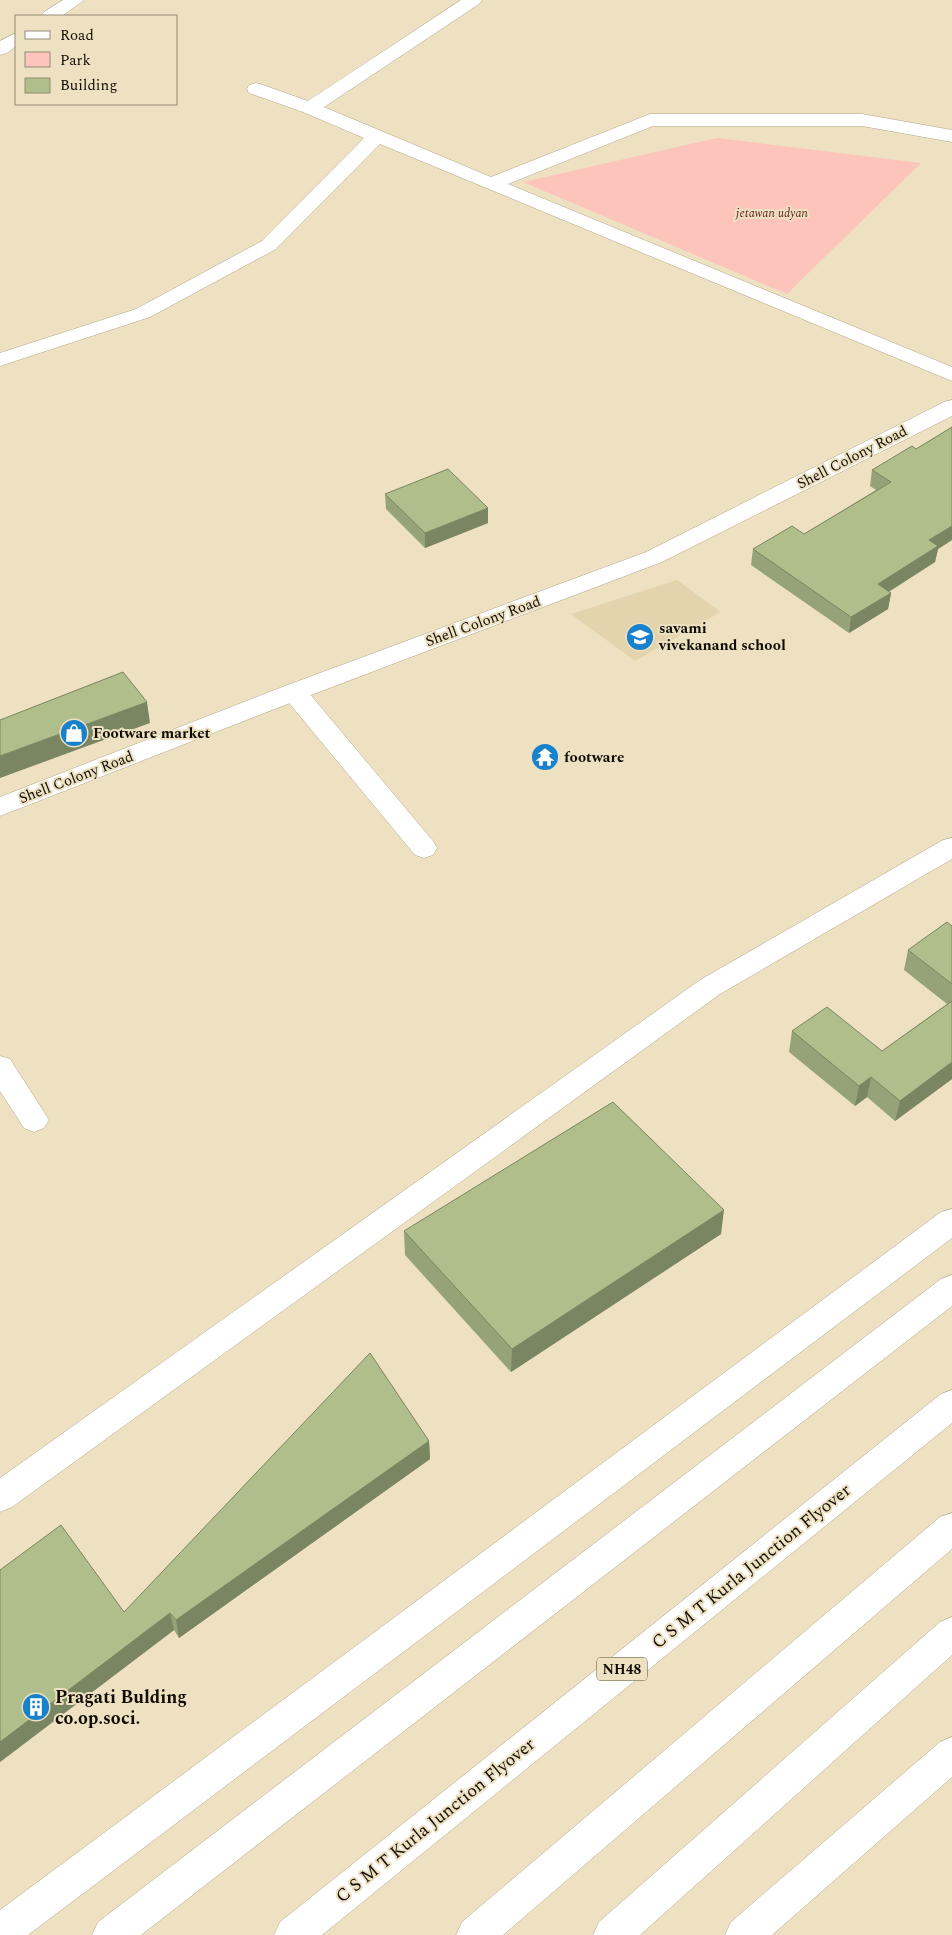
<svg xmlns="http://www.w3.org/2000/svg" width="952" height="1935" viewBox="0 0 952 1935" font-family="Spectral,serif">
<rect width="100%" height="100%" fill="#ede1c2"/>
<path fill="#e3d4ae" d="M677,580l44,32 -86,49 -64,-47z"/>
<path fill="#fdc4bc" d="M717,138h1l203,25 -134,131 -264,-112z"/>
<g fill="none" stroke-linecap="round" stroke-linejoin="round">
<defs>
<path id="street" d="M63,0h21l-22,16h-21l3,-4z
M461,0h21l-3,4 -155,103 167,70 159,-63h212l90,16v12l-90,-16h-209l-145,58 444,183v14l-572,-237 -104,105 -126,68 -150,49v-13l136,-44 126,-68 102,-103 -61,-26 -54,-19 -2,-4 2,-4 7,-2 7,2 45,16z
M16,33v13l-9,7 -7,2v-14z
M294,684l9,2 130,155 4,7 -4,7 -9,3 -9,-3 -130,-157 -3,-6 3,-6z
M952,838v21l-232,135 -708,513 -12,5v-34l700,-498 243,-140z
M0,1056l10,3 34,53 5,8 -5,8 -10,4 -10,-4 -24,-37z"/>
<path id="secondary" d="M952,400v16l-290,146 -359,136 -303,118v-19l285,-111 361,-134 298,-150z
M952,1209v29l-924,697h-28v-25l941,-698z
M952,1737v40l-180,158h-47l6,-13 209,-180z"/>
<path id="highway" d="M952,1275v31l-811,629h-49l6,-13 843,-643z
M952,1390v33l-630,512h-48l6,-13 661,-528z
M952,1513v36l-449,386h-47l6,-13 478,-405z
M952,1617v38l-312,280h-47l6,-13 341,-300z"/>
</defs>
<use href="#street" stroke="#b2a789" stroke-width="1"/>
<use href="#secondary" stroke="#b2a789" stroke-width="1"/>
<use href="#highway" stroke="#b2a789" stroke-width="1"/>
<use href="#street" fill="#fff" fill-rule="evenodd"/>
<use href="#secondary" fill="#fff" fill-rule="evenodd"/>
<use href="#highway" fill="#fff" fill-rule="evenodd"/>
</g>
<path fill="#96a378" d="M952,427v113l-14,9 -3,13 -46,30 2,1 -3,16 -39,24 -98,-68 2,-16 51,-15 72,-44 -6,-4 2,-16 44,-21z
M385,494l103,14v15l-63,25 -39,-39z
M952,926v153l-57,42 -28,-24 -12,9 -66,-54 3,-21 90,20 65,-47 -43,-34 4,-20z
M404,1231l317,3 -210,138 -106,-117z
M429,1441l1,18 -251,179 -5,-8 -174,132v-192l124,42z"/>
<path fill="#7a8561" d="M488,508v15l-63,25v-15z
M952,526v14l-14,9 -3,13 -60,38 3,-16 51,-44z
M891,593l-3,16 -39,24 2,-16z
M147,702l3,21 -150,55v-22z
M952,1062v17l-57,42 5,-20z
M871,1077l-4,20 -12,9 4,-20z
M724,1210l-3,24 -210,138 1,-23z
M429,1441l1,18 -251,179 -3,-18z
M170,1613l4,17 -174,132v-20z"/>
<path fill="#afbe8b" stroke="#7a8561" d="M952,427v99l-23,14 9,6 -60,38 13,9 -40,24 -98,-68 39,-23 12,8 87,-52 -19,-12 40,-24 4,3z
M448,469l40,39 -63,25 -40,-39z
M123,672l24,30 -147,54v-36z
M947,922l5,4v58l-44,-34z
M952,1001v61l-52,39 -29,-24 -12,9 -67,-55 35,-24 55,44z
M613,1102l111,108 -212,139 -108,-118z
M370,1353l59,88 -253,179 -6,-7 -170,129v-172l61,-45 63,87z"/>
<defs>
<symbol id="school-disc" viewBox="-11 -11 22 22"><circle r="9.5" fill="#1881cb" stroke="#ede1c2"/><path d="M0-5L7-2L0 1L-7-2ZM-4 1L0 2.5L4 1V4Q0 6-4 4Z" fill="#fff"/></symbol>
<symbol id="shop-disc" viewBox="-11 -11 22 22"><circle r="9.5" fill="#1881cb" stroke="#ede1c2"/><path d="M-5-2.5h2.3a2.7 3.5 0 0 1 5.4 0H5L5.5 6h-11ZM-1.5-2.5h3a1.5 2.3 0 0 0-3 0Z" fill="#fff"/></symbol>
<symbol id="temple-disc" viewBox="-11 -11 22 22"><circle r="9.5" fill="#1881cb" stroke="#ede1c2"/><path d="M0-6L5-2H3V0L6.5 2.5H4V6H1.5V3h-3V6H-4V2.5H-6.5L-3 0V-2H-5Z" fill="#fff"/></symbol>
<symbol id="building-disc" viewBox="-11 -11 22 22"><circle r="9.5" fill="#1881cb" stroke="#ede1c2"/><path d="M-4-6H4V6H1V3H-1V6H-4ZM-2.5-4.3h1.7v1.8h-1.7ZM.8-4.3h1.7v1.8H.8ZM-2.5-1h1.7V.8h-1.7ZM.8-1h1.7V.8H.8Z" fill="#fff"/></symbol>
</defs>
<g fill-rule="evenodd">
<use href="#school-disc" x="624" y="621" width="32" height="32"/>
<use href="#shop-disc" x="58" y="717" width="32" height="32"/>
<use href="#temple-disc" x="529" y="741" width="32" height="32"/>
<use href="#building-disc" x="20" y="1691" width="32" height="32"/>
</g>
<g text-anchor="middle" stroke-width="4" stroke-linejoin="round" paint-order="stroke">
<g font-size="12" font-style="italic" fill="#601b17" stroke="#ede1c2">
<text x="772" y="217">jetawan udyan</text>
</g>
<rect fill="#ede1c2" stroke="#534d3d" stroke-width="1" x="597" y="1657.5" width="50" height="23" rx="4"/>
<g font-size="14" font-weight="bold" fill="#110d04">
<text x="622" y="1674">NH48</text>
</g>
<g font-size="15" fill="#110d04" stroke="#ede1c2">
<text transform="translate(852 457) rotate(-27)" y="5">Shell Colony Road</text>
<text transform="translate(483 621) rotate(-20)" y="5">Shell Colony Road</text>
<text transform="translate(76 777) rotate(-21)" y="5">Shell Colony Road</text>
</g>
<g font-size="15" font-weight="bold" fill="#110d04" stroke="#ede1c2" text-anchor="start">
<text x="659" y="633">savami<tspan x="659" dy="17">vivekanand school</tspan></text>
<text x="93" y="738">Footware market</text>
<text x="564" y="762">footware</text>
</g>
<g font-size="18" fill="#110d04" stroke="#ede1c2">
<text transform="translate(751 1566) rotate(-39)" y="6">C S M T Kurla Junction Flyover</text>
<text transform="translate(435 1820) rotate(-39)" y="6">C S M T Kurla Junction Flyover</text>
</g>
<g font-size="18" font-weight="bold" fill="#110d04" stroke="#ede1c2" text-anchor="start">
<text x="55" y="1703">Pragati Bulding<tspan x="55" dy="21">co.op.soci.</tspan></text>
</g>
</g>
<rect x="15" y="15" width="162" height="90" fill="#ede1c2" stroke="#958c76"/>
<rect x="25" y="31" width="25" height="8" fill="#ffffff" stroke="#958c76"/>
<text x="60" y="40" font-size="15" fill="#110d04">Road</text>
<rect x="25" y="52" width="25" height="15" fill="#fdc4bc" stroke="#958c76"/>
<text x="60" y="65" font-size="15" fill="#110d04">Park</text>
<rect x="25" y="78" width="25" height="15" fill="#afbe8b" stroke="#958c76"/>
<text x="60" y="90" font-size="15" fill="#110d04">Building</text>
</svg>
